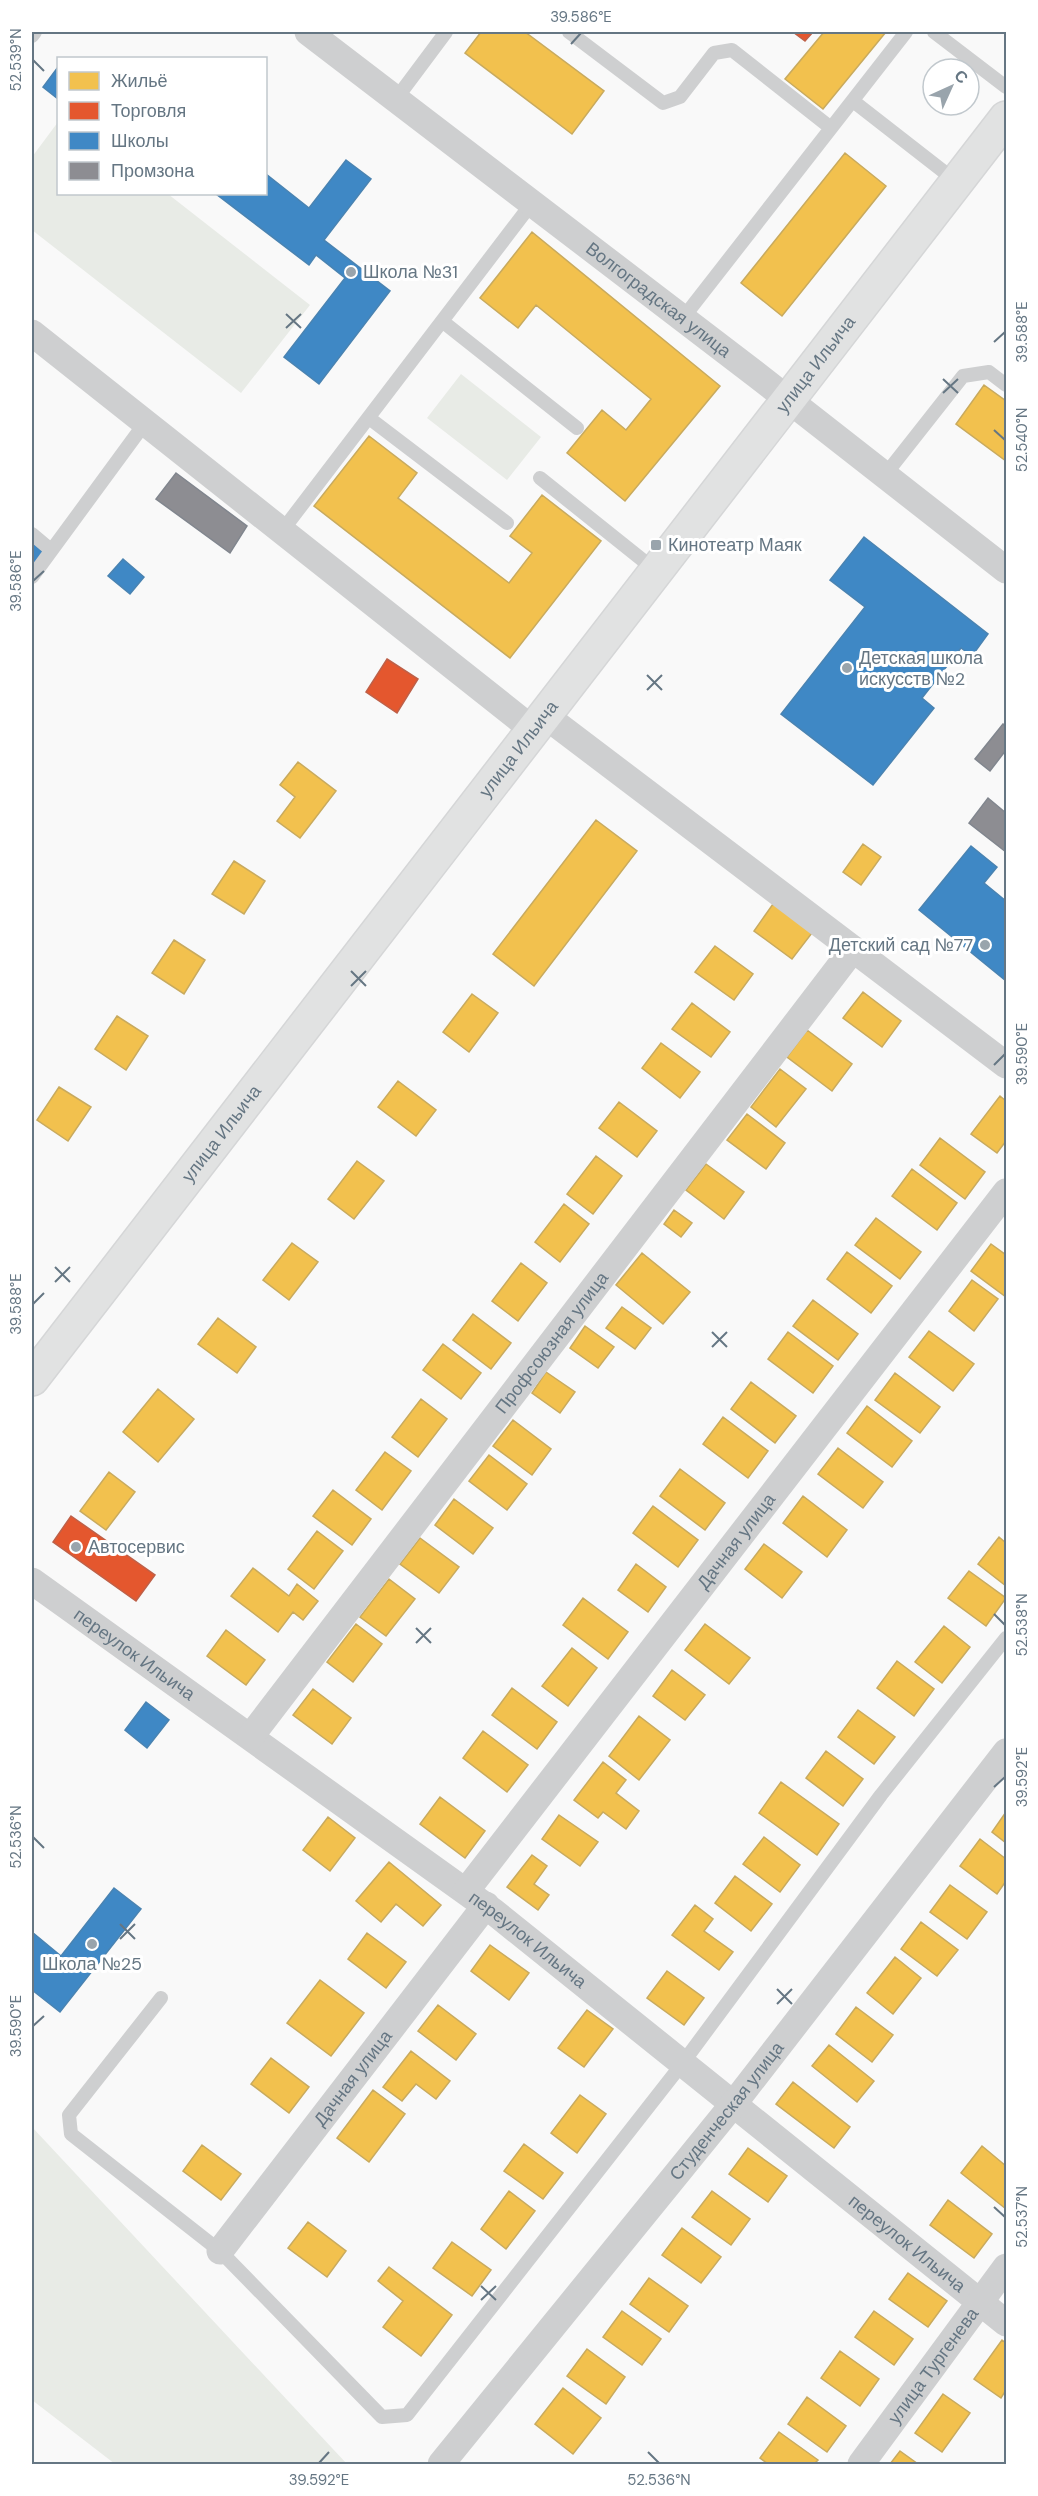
<svg xmlns="http://www.w3.org/2000/svg" width="1038" height="2496" viewBox="0 0 1038 2496" font-family="'DM Sans',sans-serif">
<rect width="100%" height="100%" fill="#f9f9f9"/>
<path fill="#e8ebe6" d="M58,122v72h110l142,111 -69,88 -209,-163v-73z
M461,374l80,63 -34,43 -80,-62z
M32,2127l315,337h-232l-83,-64z"/>
<path fill="#f2c14e" stroke="#c8aa5e" stroke-width="1.5" d="M481,32h44l79,59 -32,43 -107,-81z
M824,32h62l-63,77 -38,-30z
M845,153l41,33 -104,130 -41,-33z
M532,232l188,154 -95,115 -58,-48 35,-43 24,20 25,-31 -115,-94 -18,23 -38,-30z
M984,385l22,16v60l-50,-37z
M369,436l48,37 -19,25 111,85 23,-30 -22,-17 32,-41 59,46 -91,117 -196,-152z
M298,762l38,29 -36,47 -23,-17 18,-24 -15,-12z
M596,820l41,31 -103,135 -41,-32z
M863,844l18,13 -20,28 -18,-13z
M234,861l31,20 -21,33 -32,-20z
M773,904l39,29 -20,26 -38,-28z
M174,940l31,20 -21,34 -32,-21z
M715,946l38,28 -19,26 -39,-28z
M863,992l38,29 -19,26 -39,-29z
M472,994l26,19 -29,39 -26,-20z
M692,1003l38,29 -19,25 -39,-28z
M117,1016l31,20 -22,34 -31,-21z
M807,1030l45,34 -20,27 -45,-34z
M661,1043l39,29 -20,26 -38,-30z
M780,1069l26,20 -30,38 -25,-20z
M398,1081l38,29 -20,26 -38,-29z
M59,1087l32,20 -23,34 -31,-21z
M1000,1096l6,5v40l-9,12 -26,-19z
M619,1102l38,29 -20,26 -38,-29z
M747,1114l38,29 -19,26 -39,-29z
M940,1138l45,34 -20,27 -45,-34z
M596,1156l26,20 -29,38 -26,-20z
M357,1161l27,20 -30,38 -26,-20z
M706,1164l38,28 -20,27 -38,-29z
M912,1169l45,34 -20,27 -45,-34z
M564,1204l25,20 -29,38 -25,-20z
M674,1210l18,13 -11,14 -17,-13z
M876,1218l45,34 -21,27 -45,-34z
M292,1243l26,19 -29,38 -26,-20z
M991,1244l15,11v42l-35,-26z
M847,1252l45,34 -21,27 -44,-34z
M642,1253l48,39 -27,32 -47,-39z
M521,1263l26,20 -29,38 -26,-20z
M972,1280l26,19 -24,32 -25,-20z
M813,1300l45,34 -20,26 -45,-34z
M622,1307l29,21 -16,21 -29,-21z
M473,1314l38,29 -20,26 -38,-29z
M218,1318l38,29 -19,26 -39,-29z
M585,1326l29,21 -16,21 -28,-20z
M929,1331l45,33 -21,27 -44,-34z
M788,1332l45,34 -20,27 -45,-34z
M443,1344l38,29 -20,26 -38,-29z
M546,1372l29,20 -15,21 -28,-20z
M895,1373l45,34 -20,26 -45,-33z
M751,1382l45,34 -21,27 -44,-34z
M158,1389l36,30 -36,43 -35,-30z
M421,1399l26,20 -29,38 -26,-20z
M867,1406l45,35 -20,26 -45,-34z
M723,1417l45,34 -20,27 -45,-34z
M513,1420l38,29 -19,26 -39,-29z
M838,1448l45,34 -20,26 -45,-34z
M385,1452l26,19 -29,39 -26,-20z
M489,1455l38,29 -20,26 -38,-29z
M680,1469l45,34 -20,27 -45,-34z
M109,1472l26,20 -29,38 -26,-19z
M333,1490l38,29 -19,26 -39,-29z
M803,1496l44,34 -20,27 -44,-34z
M454,1499l39,29 -20,26 -38,-29z
M653,1506l45,34 -20,27 -45,-34z
M317,1531l26,20 -29,38 -26,-20z
M999,1537l7,6v43l-28,-22z
M420,1538l39,29 -20,26 -39,-29z
M764,1544l38,28 -20,26 -37,-29z
M636,1564l30,23 -18,25 -30,-22z
M253,1568l36,28 8,-12 21,17 -15,19 -10,-8 -15,20 -47,-36z
M969,1571l37,27 -20,28 -38,-28z
M389,1579l26,20 -29,37 -26,-19z
M583,1598l45,34 -20,27 -45,-34z
M356,1624l26,20 -29,38 -26,-20z
M705,1624l45,34 -21,26 -44,-34z
M944,1626l26,21 -28,36 -27,-21z
M226,1630l39,30 -19,25 -39,-29z
M572,1648l25,20 -29,38 -26,-20z
M897,1661l37,28 -20,27 -37,-28z
M672,1670l33,25 -20,25 -32,-24z
M512,1688l45,34 -20,27 -45,-34z
M313,1689l38,29 -19,26 -39,-29z
M858,1710l37,27 -21,27 -36,-27z
M639,1716l31,24 -31,40 -30,-24z
M483,1731l45,34 -21,27 -44,-34z
M826,1751l37,28 -20,27 -37,-28z
M603,1762l23,18 -10,13 23,18 -13,18 -23,-17 -5,6 -24,-18z
M781,1782l58,42 -22,31 -58,-42z
M440,1797l45,34 -20,27 -45,-34z
M1006,1812v31l-14,-11z
M559,1815l39,27 -18,24 -38,-27z
M328,1817l27,21 -25,33 -27,-21z
M764,1837l36,28 -20,27 -37,-28z
M980,1839l26,20v22l-9,13 -37,-28z
M532,1855l15,11 -13,18 15,11 -11,15 -31,-23z
M389,1862l52,43 -18,21 -27,-22 -15,18 -25,-21z
M735,1876l37,28 -21,27 -36,-28z
M950,1885l37,27 -20,27 -37,-27z
M695,1905l18,14 -9,12 29,21 -14,18 -47,-35z
M921,1922l37,28 -21,26 -36,-27z
M367,1933l39,29 -20,26 -38,-29z
M490,1945l39,28 -20,27 -38,-29z
M895,1957l26,21 -28,36 -26,-21z
M667,1971l37,27 -20,27 -37,-27z
M320,1980l44,33 -33,43 -44,-33z
M438,2005l38,29 -20,26 -38,-29z
M856,2007l37,28 -21,27 -36,-28z
M587,2010l26,19 -29,38 -26,-19z
M829,2045l45,36 -17,21 -45,-36z
M411,2051l39,30 -14,18 -20,-15 -14,17 -19,-14z
M271,2058l38,29 -20,26 -38,-29z
M793,2082l57,45 -16,21 -58,-44z
M373,2090l32,24 -36,48 -32,-24z
M580,2095l26,19 -29,39 -26,-20z
M524,2144l39,29 -20,26 -39,-28z
M202,2145l39,29 -20,26 -38,-29z
M982,2146l24,20v43l-45,-36z
M748,2148l39,28 -19,26 -39,-28z
M509,2191l26,20 -29,38 -25,-20z
M712,2191l38,28 -19,26 -39,-28z
M948,2200l44,34 -18,24 -44,-33z
M308,2222l38,29 -19,26 -39,-29z
M682,2228l39,29 -20,26 -39,-28z
M452,2242l39,28 -19,26 -39,-28z
M389,2267l63,48 -31,41 -38,-29 20,-26 -25,-20z
M908,2273l39,28 -19,26 -39,-28z
M649,2278l39,28 -19,26 -39,-28z
M622,2311l39,28 -19,26 -39,-28z
M874,2311l39,28 -19,26 -39,-28z
M1002,2340l4,3v47l-5,8 -27,-19z
M587,2349l38,28 -19,27 -39,-28z
M840,2351l39,28 -19,27 -39,-28z
M563,2388l38,30 -28,36 -38,-30z
M943,2394l27,19 -28,39 -27,-19z
M807,2397l39,29 -19,26 -39,-28z
M779,2432l39,28 -4,4h-46l-8,-6z
M900,2451l18,13h-28z"/>
<path fill="#e4572e" stroke="#be6048" stroke-width="1.5" d="M793,32h20l-8,9z
M387,659l31,20 -21,34 -31,-21z
M71,1516l84,59 -19,26 -83,-59z"/>
<path fill="#3f88c5" stroke="#4a83b1" stroke-width="1.5" d="M58,67v32l-15,-12z
M346,160l25,19 -47,61 66,51 -71,93 -35,-27 61,-79 -29,-23 -7,10 -93,-71h50v-20l43,34z
M864,537l124,97 -16,22 -11,-8 -39,50 12,10 -61,77 -92,-71 84,-107 -35,-27z
M32,542l11,10 -11,14z
M123,559l21,18 -14,17 -22,-18z
M971,846l26,21 -13,16 22,18v80l-87,-71z
M146,1702l23,18 -22,28 -22,-18z
M114,1888l27,21 -81,103 -28,-22v-58l29,24z"/>
<path fill="#8d8d92" stroke="#81868e" stroke-width="1.5" d="M176,473l71,53 -17,27 -74,-54z
M1003,724l3,4v22l-16,21 -15,-12z
M988,798l18,15v39l-37,-29z"/>
<g fill="none" stroke-linecap="round" stroke-linejoin="round">
<defs>
<g id="secondary">
<path id="s8" d="M32,1379l974,-1261"/>
</g>
</defs>
<use href="#secondary" stroke="#d5d6d7" stroke-width="36"/>
<path stroke="#cecfd0" stroke-width="14" d="M569,32l94,71 17,-6 34,-44 18,-3 99,78
M934,32l72,55
M32,36l3,-4
M396,99l50,-67
M853,101l104,81
M683,318l223,-286
M442,321l135,107
M369,418l138,105
M885,475l78,-99 26,-4 17,13
M540,478l115,92
M282,531l250,-328
M32,534l19,16
M32,577l113,-154
M161,1998l-92,117 2,19 149,117 162,166 25,-2 275,-351 199,-269 125,-157"/>
<g stroke="#cecfd0" stroke-width="27">
<path id="s1" d="M308,32l450,344 248,194"/>
<path d="M32,333l500,396"/>
<path d="M543,714l463,351"/>
<path id="s2" d="M32,1581l462,331 512,411"/>
<path id="s3" d="M251,1736l602,-787"/>
<path id="s4" d="M466,1891l540,-699"/>
<path id="s5" d="M220,2251l266,-346"/>
<path id="s6" d="M441,2464l294,-362 271,-350"/>
<path id="s7" d="M861,2464l145,-197"/>
</g>
<use href="#secondary" stroke="#e1e2e2" stroke-width="33"/>
</g>
<path fill="none" stroke="#657683" stroke-width="2" d="M571,44l10,-11M33,60l11,11M286,314l15,14M286,328l15,-14M994,342l11,-10M943,379l15,14M943,393l15,-14M994,430l11,10M33,581l11,-10M647,675l15,15M647,690l15,-15M351,971l15,15M351,986l15,-15M994,1065l11,-11M55,1267l15,15M55,1282l15,-15M33,1304l11,-11M712,1332l15,15M712,1347l15,-15M994,1614l11,11M416,1628l15,15M416,1643l15,-15M994,1787l11,-10M33,1837l11,11M120,1924l15,15M120,1939l15,-15M777,1989l15,15M777,2004l15,-15M33,2026l11,-10M994,2207l11,10M481,2286l15,14M481,2300l15,-14M648,2452l11,11M319,2463l10,-11"/>
<g fill="#99a4ac" stroke="#fff" stroke-width="2">
<circle cx="351" cy="272" r="6"/>
<rect x="650" y="539" width="12" height="12" rx="3"/>
<circle cx="847" cy="668" r="6"/>
<circle cx="985" cy="945" r="6"/>
<circle cx="76" cy="1547" r="6"/>
<circle cx="92" cy="1944" r="6"/>
</g>
<g text-anchor="middle" stroke-width="6" stroke-linejoin="round" paint-order="stroke">
<g font-size="18" fill="#657683" stroke="#fff" text-anchor="start">
<text x="363" y="278">Школа №31</text>
<text x="668" y="551">Кинотеатр Маяк</text>
<text x="859" y="664">Детская школа<tspan x="859" dy="21">искусств №2</tspan></text>
<text x="973" y="951" text-anchor="end">Детский сад №77</text>
<text x="88" y="1553">Автосервис</text>
<text x="92" y="1970" text-anchor="middle">Школа №25</text>
</g>
<g font-size="18" fill="#657683" stroke="#fff">
<text dy="6" stroke="none"><textPath href="#s1" startOffset="441">Волгоградская улица</textPath></text>
<text dy="6" stroke="none"><textPath href="#s8" startOffset="1282">улица Ильича</textPath></text>
<text dy="6" stroke="none"><textPath href="#s8" startOffset="796">улица Ильича</textPath></text>
<text dy="6" stroke="none"><textPath href="#s8" startOffset="310">улица Ильича</textPath></text>
<text dy="6" stroke="none"><textPath href="#s3" startOffset="495">Профсоюзная улица</textPath></text>
<text dy="6" stroke="none"><textPath href="#s4" startOffset="442">Дачная улица</textPath></text>
<text dy="6" stroke="none"><textPath href="#s2" startOffset="126">переулок Ильича</textPath></text>
<text dy="6" stroke="none"><textPath href="#s2" startOffset="612">переулок Ильича</textPath></text>
<text dy="6" stroke="none"><textPath href="#s5" startOffset="218">Дачная улица</textPath></text>
<text dy="6" stroke="none"><textPath href="#s6" startOffset="454">Студенческая улица</textPath></text>
<text dy="6" stroke="none"><textPath href="#s2" startOffset="1098">переулок Ильича</textPath></text>
<text dy="6" stroke="none"><textPath href="#s7" startOffset="122">улица Тургенева</textPath></text>
</g>
</g>
<rect width="1038" height="2496" fill="none" stroke="#ffffff" stroke-width="66"/>
<rect x="57" y="57" width="210" height="138" fill="#ffffff" stroke="#c1c8cd" stroke-width="1.5"/>
<rect x="69" y="72" width="30" height="18" fill="#f2c14e" stroke="#c1c8cd" stroke-width="1.5"/>
<text x="111" y="87" font-size="18" fill="#657683">Жильё</text>
<rect x="69" y="102" width="30" height="18" fill="#e4572e" stroke="#c1c8cd" stroke-width="1.5"/>
<text x="111" y="117" font-size="18" fill="#657683">Торговля</text>
<rect x="69" y="132" width="30" height="18" fill="#3f88c5" stroke="#c1c8cd" stroke-width="1.5"/>
<text x="111" y="147" font-size="18" fill="#657683">Школы</text>
<rect x="69" y="162" width="30" height="18" fill="#8d8d92" stroke="#c1c8cd" stroke-width="1.5"/>
<text x="111" y="177" font-size="18" fill="#657683">Промзона</text>
<g transform="translate(951 87) rotate(45)"><circle r="28" fill="#ffffff" stroke="#c1c8cd" stroke-width="1.5"/>
<path d="M0-4.5L10 22L0 15L-10 22Z" fill="#99a4ac"/>
<text y="-9" font-size="16" font-weight="bold" text-anchor="middle" fill="#657683">С</text>
</g>
<rect x="33" y="33" width="972" height="2430" fill="none" stroke="#657683" stroke-width="2"/>
<g font-size="15" text-anchor="middle" fill="#657683">
<text x="581" y="22">39.586°E</text>
<text transform="translate(16 60) rotate(-90)" y="5">52.539°N</text>
<text transform="translate(1022 332) rotate(-90)" y="5">39.588°E</text>
<text transform="translate(1022 440) rotate(-90)" y="5">52.540°N</text>
<text transform="translate(16 581) rotate(-90)" y="5">39.586°E</text>
<text transform="translate(1022 1054) rotate(-90)" y="5">39.590°E</text>
<text transform="translate(16 1304) rotate(-90)" y="5">39.588°E</text>
<text transform="translate(1022 1625) rotate(-90)" y="5">52.538°N</text>
<text transform="translate(1022 1777) rotate(-90)" y="5">39.592°E</text>
<text transform="translate(16 1837) rotate(-90)" y="5">52.536°N</text>
<text transform="translate(16 2026) rotate(-90)" y="5">39.590°E</text>
<text transform="translate(1022 2217) rotate(-90)" y="5">52.537°N</text>
<text x="319" y="2485">39.592°E</text>
<text x="659" y="2485">52.536°N</text>
</g>
</svg>
